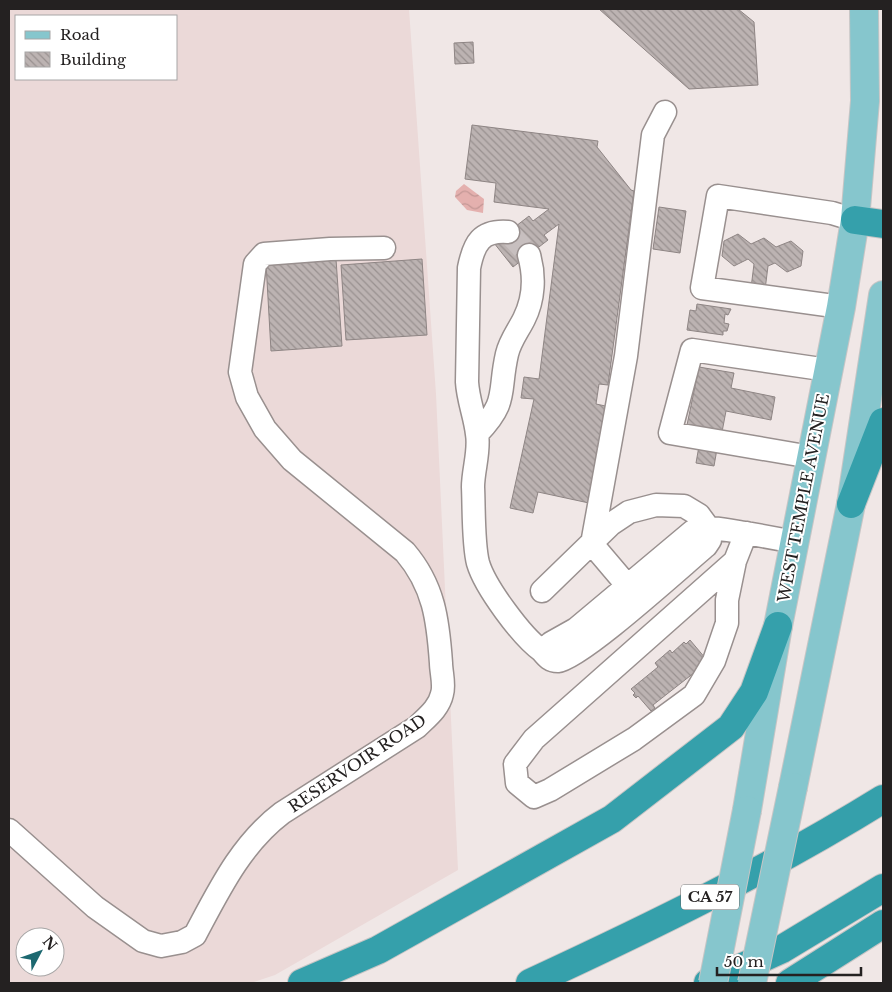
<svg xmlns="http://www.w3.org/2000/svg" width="892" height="992" viewBox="0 0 892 992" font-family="'Libre Baskerville',serif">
<defs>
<pattern id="water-waves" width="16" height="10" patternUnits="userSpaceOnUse" patternTransform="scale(1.25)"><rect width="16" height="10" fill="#e4b0ae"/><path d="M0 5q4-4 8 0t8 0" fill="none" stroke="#c39795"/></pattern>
<pattern id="building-back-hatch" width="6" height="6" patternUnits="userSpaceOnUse" patternTransform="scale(1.25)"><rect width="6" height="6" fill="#bcb3b2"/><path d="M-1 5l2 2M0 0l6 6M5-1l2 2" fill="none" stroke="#999190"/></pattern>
</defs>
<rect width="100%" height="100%" fill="#f0e7e6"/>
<path fill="#ebd9d8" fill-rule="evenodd" d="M9,9h400l27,385 22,476 -183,105 -24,8h-242zM16,16h160v63h-160zM25,937h30v30h-30z"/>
<path fill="url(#water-waves)" d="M464,184l20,15 -1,14 -16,-3 -12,-13 1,-6z"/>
<path fill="url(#building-back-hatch)" stroke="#8e8584" d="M599,9h139l16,13 4,63 -69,4z
M473,42l1,21 -19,1 -1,-21z
M472,125l126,16 -1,6 34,43 3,1 -26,194 -9,-1 -3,20 14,3 -21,96 -51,-11 -5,21 -23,-5 24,-109 -13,-1 3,-21 15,2 20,-155 -15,11 4,5 -35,27 -19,-24 35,-27 4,5 16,-12 -55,-7 2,-19 -31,-4z
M659,207l27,4 -6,42 -27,-4z
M738,234l13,10 13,-6 12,9 15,-6 12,10 -2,15 -14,6 -12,-9 -7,3 -3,24 -14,-2 3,-24 -6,-5 -14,7 -12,-10 2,-15z
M336,259l6,87 -71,5 -5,-88z
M422,259l5,76 -81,5 -5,-75z
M697,304l34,5 -3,6 -3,-1 -1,9 5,1 -2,7h-4v4l-36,-5 3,-20 6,1z
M699,367l35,6 -3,15 44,9 -4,23 -45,-9 -4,21 -35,-7z
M699,446l18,3 -3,17 -18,-3z
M690,640l16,19 -2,6 -51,40 2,3 -4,3 -13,-15 -2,2 -3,-3 2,-2 -4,-4 27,-22 -3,-4 15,-13 2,3 12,-11 2,2z"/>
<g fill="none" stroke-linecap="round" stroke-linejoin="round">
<path stroke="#c7bfbf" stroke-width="22" stroke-dasharray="22 11" stroke-linecap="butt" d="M508,232l21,23"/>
<defs>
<path id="minor" d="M508,232c-27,-2 -34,11 -39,36l-2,114c1,18 8,34 10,52 3,17 -4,36 -4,53 1,20 0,57 5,76 7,24 44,74 64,88
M841,307l-139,-19 16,-92 114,17 23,7
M477,434c32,-33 21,-41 30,-80 3,-13 11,-23 17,-35 10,-20 11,-43 5,-64
M811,457l-141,-24 22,-83 136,20
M735,561l-8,39v23l-13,38 -20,34 -60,44 -84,51 -16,7 -17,-14 -2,-19 19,-25 201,-178 11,-28 49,9
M542,591l69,-67 18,-12 27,-7 28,1 15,9 11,15v10l-4,6c-24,20 -126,113 -148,115 -8,0 -11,-4 -16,-10l9,-8 25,-14 117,-98c14,-6 38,0 53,2
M637,597l-45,-53 34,-188 27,-221 12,-23
M9,830l86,77 48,34 18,5 21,-4 13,-7c24,-45 46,-91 87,-122l135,-86c10,-10 22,-19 25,-33 3,-9 -1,-22 -1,-31 -3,-43 -7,-77 -36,-111l-113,-92 -27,-31 -18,-32 -7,-25 15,-108 9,-10 66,-5 54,-1"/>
<path id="major" d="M793,787l58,-283 32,-209
M747,810l31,-184 63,-319 14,-87 10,-119 -1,-92"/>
<path id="highway" d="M855,220l28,4
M851,504l32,-82
M302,983l76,-33 234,-131 119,-92 23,-35 24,-66
M530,983c121,-56 240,-114 353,-184
M708,983l74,-34 101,-61
M790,983l93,-59"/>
</defs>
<use href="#minor" stroke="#99908f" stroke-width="25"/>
<use href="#major" stroke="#c6c5c5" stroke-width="30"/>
<use href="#highway" stroke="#c6c5c5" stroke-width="30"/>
<use href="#minor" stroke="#fff" stroke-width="22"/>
<use href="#major" stroke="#86c6cd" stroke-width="28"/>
<use href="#highway" stroke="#35a0ab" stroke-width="28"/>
<defs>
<path id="major-bridge" d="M713,983l34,-173
M752,983l41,-196"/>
</defs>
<use href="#major-bridge" stroke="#c6c5c5" stroke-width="30" stroke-linecap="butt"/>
<use href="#major-bridge" stroke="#86c6cd" stroke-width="28"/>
</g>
<g text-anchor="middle" stroke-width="4" stroke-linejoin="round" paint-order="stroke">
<rect fill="#fff" stroke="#666464" stroke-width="1" x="681" y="884.5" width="58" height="25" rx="4"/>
<g font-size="15" font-weight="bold" fill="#242121">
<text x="710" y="902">CA 57</text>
</g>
<g font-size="16" fill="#242121" stroke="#fff">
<text transform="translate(803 498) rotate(-79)" y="6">WEST TEMPLE AVENUE</text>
<text transform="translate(357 763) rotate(-34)" y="6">RESERVOIR ROAD</text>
</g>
</g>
<rect width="892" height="992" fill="none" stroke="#242121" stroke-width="20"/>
<rect x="15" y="15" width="162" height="65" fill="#ffffff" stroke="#a7a6a6"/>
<rect x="25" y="31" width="25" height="8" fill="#86c6cd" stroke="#a7a6a6"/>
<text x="60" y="40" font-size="15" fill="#242121">Road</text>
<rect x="25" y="52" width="25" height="15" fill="url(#building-back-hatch)" stroke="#a7a6a6"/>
<text x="60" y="65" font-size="15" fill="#242121">Building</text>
<g transform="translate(40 952) rotate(49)"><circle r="24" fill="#ffffff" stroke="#a7a6a6"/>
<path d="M0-4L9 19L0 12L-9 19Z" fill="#1c6870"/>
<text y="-8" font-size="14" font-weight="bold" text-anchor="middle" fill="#242121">N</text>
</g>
<path d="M717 967v8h144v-8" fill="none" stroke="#242121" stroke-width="2.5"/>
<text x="724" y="967" font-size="15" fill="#242121" stroke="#ffffff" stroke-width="4" paint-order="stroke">50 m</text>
</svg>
